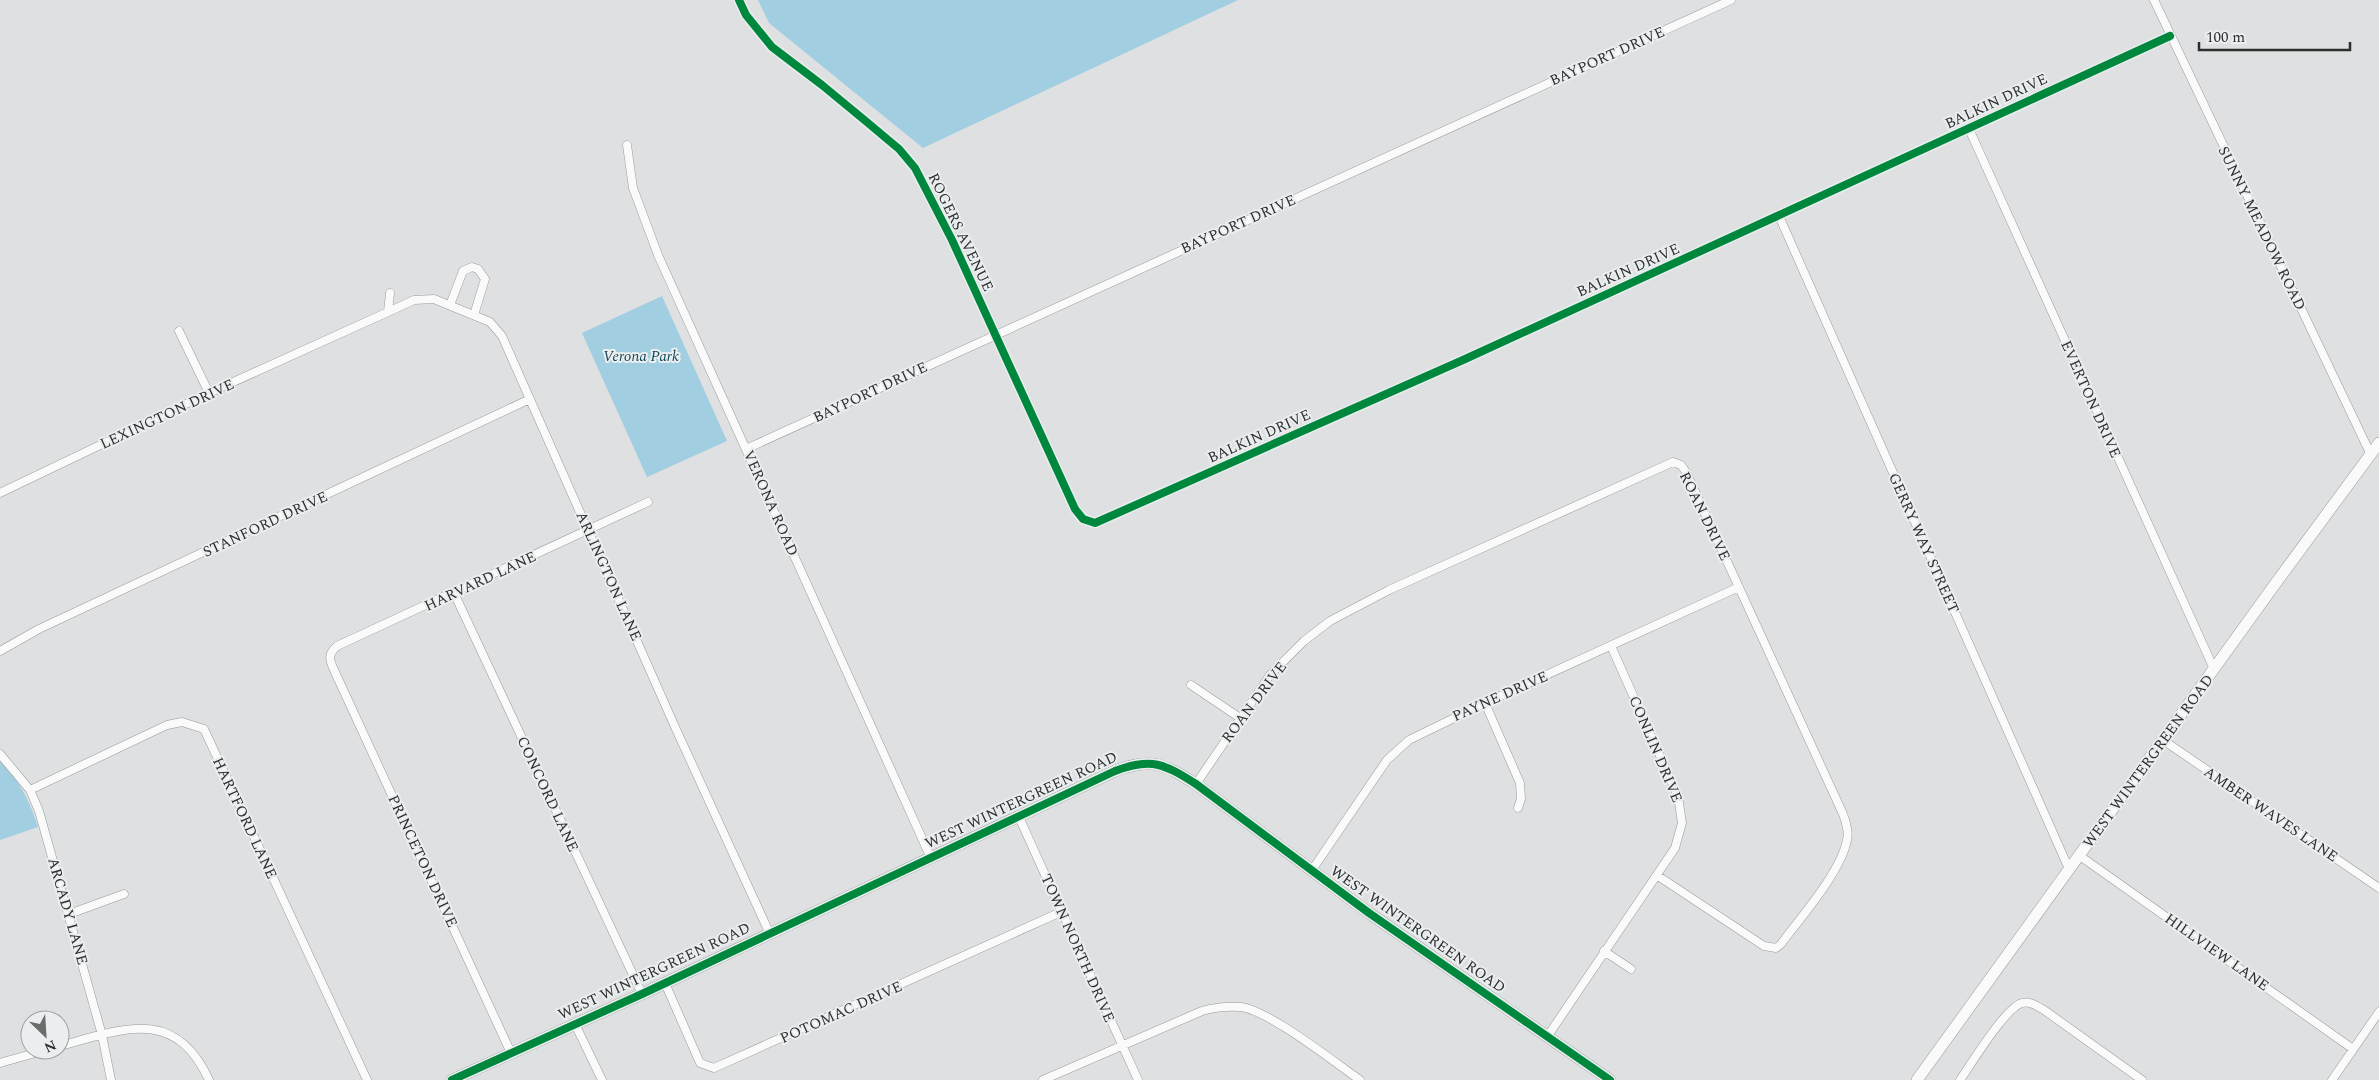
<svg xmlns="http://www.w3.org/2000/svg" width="2379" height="1080" viewBox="0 0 2379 1080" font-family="Spectral,serif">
<rect width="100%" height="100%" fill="#dee0e1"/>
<path fill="#a1cee1" d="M758,0h480l-315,148 -154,-125z
M662,296l65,145 -80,36 -65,-144z
M0,761c19,19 30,40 38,66l-38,13z"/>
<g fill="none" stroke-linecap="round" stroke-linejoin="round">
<defs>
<path id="street" d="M739,0l7,15 26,32 50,38 46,38 31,26 16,19 37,72 123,269 8,10 12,4 368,-163 707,-324
M2154,0l217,455
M1969,129l245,540
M627,145l6,43 25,67 272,601
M1779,216l290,653
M450,305l13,-34 9,-4 6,2 7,10 -11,36
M388,312l26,-12 20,-1 56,23 12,14 173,391 94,205
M179,331l30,62
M746,449l985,-449
M0,493l209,-100 179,-81 2,-19
M454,593l188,401
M0,651l39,-22 491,-230
M1191,685l49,33
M1485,703l35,80 1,16 -3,9
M2163,740l216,148
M0,754l30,36 9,21 63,224 9,45
M1196,784l74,-109 34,-34 26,-20 59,-31 284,-128 8,3 5,7 157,342c3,8 6,18 4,26 -6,32 -46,77 -66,104l-5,4 -12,-2 -106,-70
M30,790l137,-65 15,-3 22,7 163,351
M1018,815l120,265
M2080,856l273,193
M1312,870l75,-110 22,-20 76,-37 254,-116
M69,914l55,-20
M1604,951l27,18
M665,983l35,80 14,5 347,-156
M575,1024l27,56
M1547,1037l128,-189 7,-25 -4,-27 -67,-150
M60,1046c63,-17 115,-40 149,34
M511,1053l-177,-383c-5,-11 -6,-16 3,-24l311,-144
M0,1063l46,-13
M1043,1080l159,-69c13,-4 26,-5 39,-4 29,4 93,55 119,73
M1960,1080c12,-17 45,-72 62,-77 8,-2 15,3 22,7l98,70
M2332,1080l47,-68"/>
<path id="secondary" d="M452,1080l190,-86 473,-223c37,-14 49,-7 81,13l173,129 241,167
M1917,1080l361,-500 101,-137"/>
</defs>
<use href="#street" stroke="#999a9b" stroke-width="9"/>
<use href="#secondary" stroke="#999a9b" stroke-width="12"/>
<use href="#street" stroke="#fafafa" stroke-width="8"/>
<use href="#secondary" stroke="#fafafa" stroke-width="11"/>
<defs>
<path id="cycleway" d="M739,0l7,15 26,32 50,38 46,38 31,26 16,19 37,72 123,269 8,10 12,4 368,-163 707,-324
M452,1080l190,-86 473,-223c37,-14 49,-7 81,13l173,129 241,167"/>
</defs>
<use href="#cycleway" stroke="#eaeeef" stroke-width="11"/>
<use href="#cycleway" stroke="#00873e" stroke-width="8"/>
</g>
<g text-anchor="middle" stroke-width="4" stroke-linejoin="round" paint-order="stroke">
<g font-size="15" fill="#2d2f2f" stroke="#eaeeef">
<text transform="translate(1607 56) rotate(-24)" y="5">BAYPORT DRIVE</text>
<text transform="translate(1996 101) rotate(-25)" y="5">BALKIN DRIVE</text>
<text transform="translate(1238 224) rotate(-24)" y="5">BAYPORT DRIVE</text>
<text transform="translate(2262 228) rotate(64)" y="5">SUNNY MEADOW ROAD</text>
<text transform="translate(961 232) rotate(64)" y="5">ROGERS AVENUE</text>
<text transform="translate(1628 270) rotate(-24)" y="5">BALKIN DRIVE</text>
<text transform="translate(870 392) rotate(-25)" y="5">BAYPORT DRIVE</text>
<text transform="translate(2091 399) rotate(66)" y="5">EVERTON DRIVE</text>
<text transform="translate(167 414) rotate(-25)" y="5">LEXINGTON DRIVE</text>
<text transform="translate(1259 436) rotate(-24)" y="5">BALKIN DRIVE</text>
<text transform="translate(771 503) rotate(66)" y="5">VERONA ROAD</text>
<text transform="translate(1705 516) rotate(64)" y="5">ROAN DRIVE</text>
<text transform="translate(265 524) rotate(-25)" y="5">STANFORD DRIVE</text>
<text transform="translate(1924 543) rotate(66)" y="5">GERRY WAY STREET</text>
<text transform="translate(609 576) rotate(66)" y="5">ARLINGTON LANE</text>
<text transform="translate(480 581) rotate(-25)" y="5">HARVARD LANE</text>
<text transform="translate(1500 696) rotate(-24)" y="5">PAYNE DRIVE</text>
<text transform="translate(1254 702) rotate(-53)" y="5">ROAN DRIVE</text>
<text transform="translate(1656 749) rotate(67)" y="5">CONLIN DRIVE</text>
<text transform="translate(2148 761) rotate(-54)" y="5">WEST WINTERGREEN ROAD</text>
<text transform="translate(548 794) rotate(65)" y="5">CONCORD LANE</text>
<text transform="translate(1021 800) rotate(-25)" y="5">WEST WINTERGREEN ROAD</text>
<text transform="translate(2271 814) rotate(34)" y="5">AMBER WAVES LANE</text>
<text transform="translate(245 818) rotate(65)" y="5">HARTFORD LANE</text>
<text transform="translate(423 861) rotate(65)" y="5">PRINCETON DRIVE</text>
<text transform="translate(68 911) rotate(74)" y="5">ARCADY LANE</text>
<text transform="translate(1418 929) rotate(35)" y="5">WEST WINTERGREEN ROAD</text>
<text transform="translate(1078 948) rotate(66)" y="5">TOWN NORTH DRIVE</text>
<text transform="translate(2217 952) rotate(35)" y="5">HILLVIEW LANE</text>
<text transform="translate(654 971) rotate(-25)" y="5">WEST WINTERGREEN ROAD</text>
<text transform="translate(841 1012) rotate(-24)" y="5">POTOMAC DRIVE</text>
</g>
<g font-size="15" font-style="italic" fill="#114558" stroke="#eaeeef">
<text x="641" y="361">Verona Park</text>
</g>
</g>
<g transform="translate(45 1035) rotate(155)"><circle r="24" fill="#eaeeef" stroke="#9ea2a2"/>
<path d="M0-4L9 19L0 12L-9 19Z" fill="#6b6d6d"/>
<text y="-8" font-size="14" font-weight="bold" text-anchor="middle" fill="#2d2f2f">N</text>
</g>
<path d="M2199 42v8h151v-8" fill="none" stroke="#2d2f2f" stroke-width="2.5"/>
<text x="2206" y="42" font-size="15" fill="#2d2f2f" stroke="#eaeeef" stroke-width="4" paint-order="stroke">100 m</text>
</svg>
